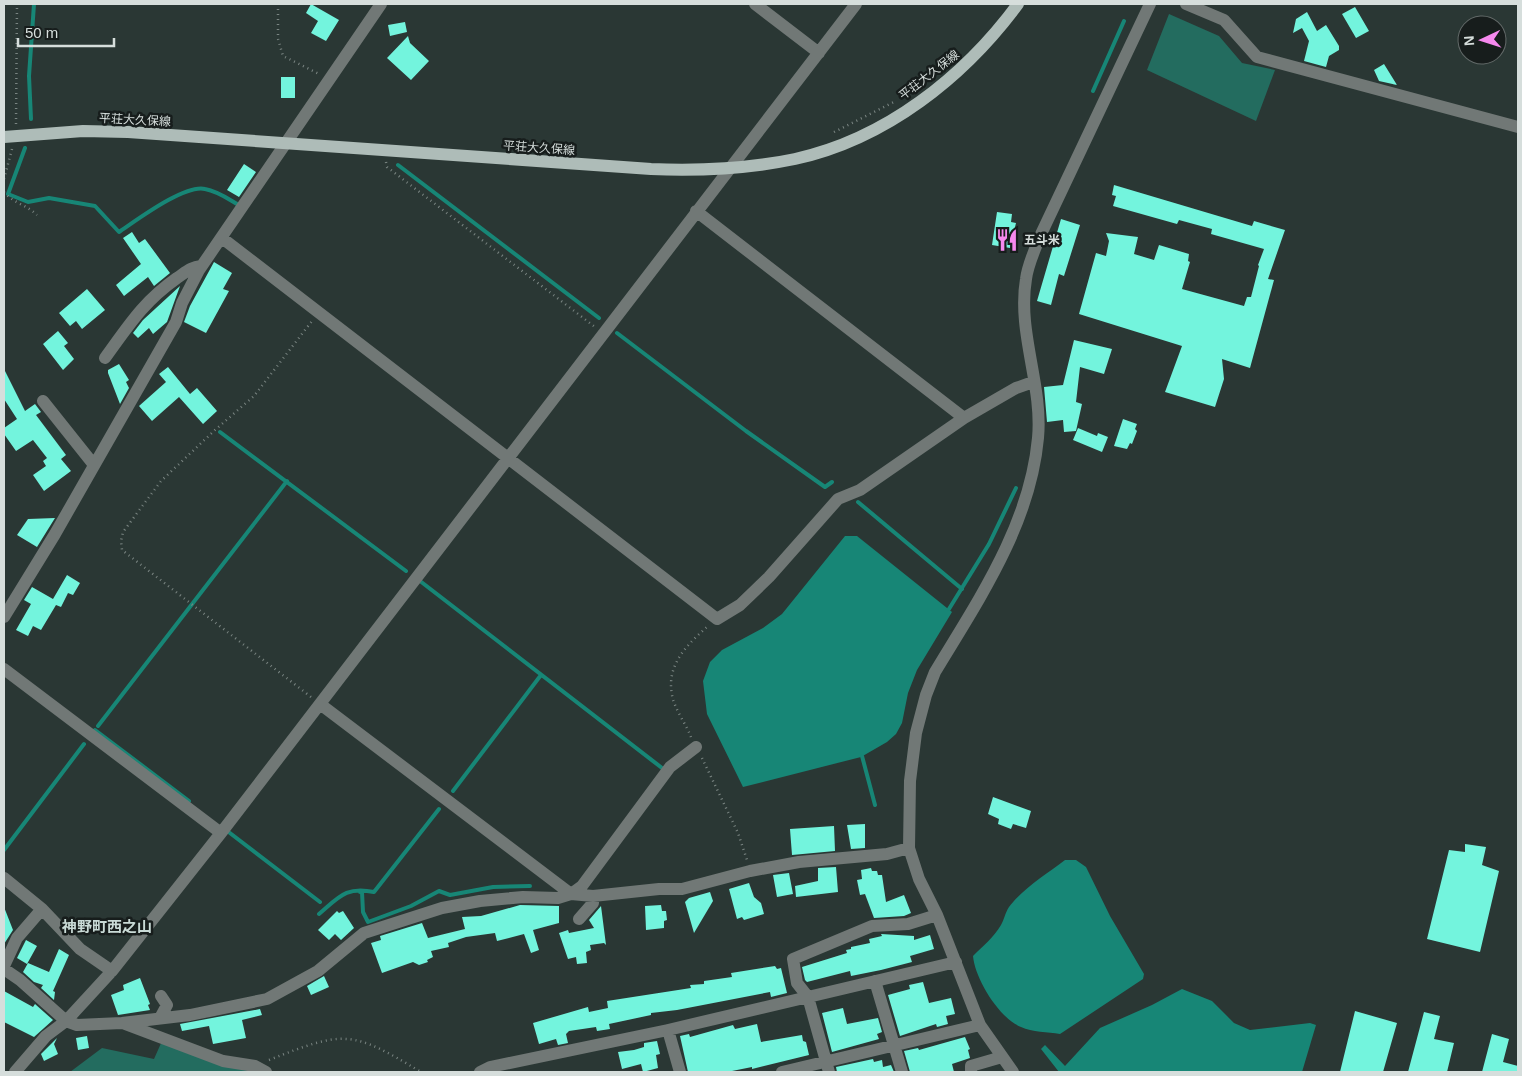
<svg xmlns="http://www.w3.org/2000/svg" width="1522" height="1076" viewBox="0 0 1522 1076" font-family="Arial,'Noto Sans JP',sans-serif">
<rect width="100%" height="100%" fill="#2a3734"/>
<path fill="#236c5f" d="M1169,14l50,22 23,27 33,7 -19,51 -109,-51z
M162,1041l89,26 -3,5h-178l32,-24 52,11z"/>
<path fill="#178676" d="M845,536h12l95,76 -35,58 -9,23 -6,30 -6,11 -9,8 -26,15 -118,30 -36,-73 -4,-33 7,-19 12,-12 41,-22 19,-14z
M1065,860h11l10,7 24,49 34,58 -1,5 -83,55c-12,-2 -28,-2 -39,-7 -22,-9 -46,-48 -48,-71 10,-10 20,-18 28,-31 3,-5 4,-12 8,-18 12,-17 39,-34 56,-47z
M1182,989l30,12 22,22 16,7 60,-7 6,2 -14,47h-243l-18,-23 4,-4 20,21 35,-38 52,-23z"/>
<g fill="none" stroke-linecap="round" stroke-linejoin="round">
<path stroke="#178676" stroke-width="4" d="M1093,91l31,-70
M31,119l-2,-43 5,-72
M25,148l-17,46 20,8 21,-4 46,8 24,26c18,-12 66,-48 86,-43 12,2 22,9 32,15
M398,165l201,153
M617,333l129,98 79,56 7,-5
M220,432l186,139
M858,502l104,87
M420,581l242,187
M949,609l40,-65 27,-56
M98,726l189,-245
M95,730l94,71
M862,756l13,49
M453,791l88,-116
M226,830l94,72
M4,850l80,-106
M360,892h2l1,20 5,10 43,-16 28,-15 11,4 43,-8 37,-1
M319,914c20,-17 27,-28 55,-22l65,-83"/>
</g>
<path fill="#73f4dd" d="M311,4l28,16 -13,21 -15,-8 7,-12 -12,-8z
M1355,7l14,24 -13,7 -14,-24z
M1307,12l10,19 9,-6 13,21v4l-10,6 -3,11 -22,-6 5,-20 -7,-13 -9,5 3,-14z
M405,22l2,10 -17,4 -2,-11z
M408,36l2,7 19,18 -18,19 -24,-22z
M1384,64l13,21 -18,-4 -5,-11z
M281,77h14v21h-14z
M244,164l12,8 -17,25 -12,-7z
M1114,185l138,41 2,-5 31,9 -17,49 6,1 -24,88 -28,-9 2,20 -9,28 -50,-15 17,-46 -103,-32 17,-61 10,3 3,-15 -3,-8 32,4 -4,17 20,6 5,-15 30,9 -1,7 2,1 -8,27 62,17 3,-9h4l8,-31 -1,-1 6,-16 -53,-15 1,-5 -33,-9 -2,4 -64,-18 3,-10 -4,-1z
M997,212l15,2 -1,8 5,1 -6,25 -18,-3z
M1061,219l19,6 -16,51 -5,-2 -8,31 -14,-4z
M132,232l7,11 6,-4 25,34 -16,13 -6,-9 -24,19 -8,-11 25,-21 -18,-26z
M214,262l18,11 -9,16 6,2 -23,42 -22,-11 6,-16z
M180,286l-13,36 -14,12 -4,-6 -11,10 -5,-5 10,-13z
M87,289l18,21 -23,19 -6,-8 -6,5 -11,-13z
M58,331l10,12 -4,3 10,13 -11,11 -20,-26z
M1074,340l38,9 -8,25 -24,-7 -4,35 6,2 -6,27 -12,1 -1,-12 -16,2 -3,-35 19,-2z
M119,364l10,16 -3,2 3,6 -9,16 -12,-31v-3z
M168,367l22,27 7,-6 20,23 -14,13 -24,-27 -27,24 -13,-15 27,-24 -7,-8z
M4,369l21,42 10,-7 6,8 -5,3 30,40 -5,4 10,12 -27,20 -11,-16 13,-9 -3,-5 4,-3 -14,-18 -17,11 -12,-17v-6l13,-9 -13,-20z
M1123,419l14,5 -2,5 2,2 -5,13 -2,-1 -3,6 -13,-3z
M1078,428l19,8 1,-3 10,4 -6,15 -29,-12z
M55,518l-18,29 -20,-12 11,-16z
M67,575l13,8 -7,12 -5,-2 -7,14 -5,-2 -15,25 -8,-4 -5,10 -12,-6 15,-26 -7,-4 8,-13 21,12z
M993,797l38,14 -5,17 -13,-4 -2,5 -13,-5 1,-5 -11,-5z
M865,824v24l-14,1 -4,-24z
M834,826l1,25 -43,4 -2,-26z
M1465,844l21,3 -4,18 17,6 -19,81 -53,-13 22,-89 16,2z
M836,867l2,25 -42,5 -1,-11 23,-5v-13z
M871,868l1,3h5l1,4h4l4,27 18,-7 7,18 -7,3 -30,2 -9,-24 -5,1 -3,-15 5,-1 -1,-9z
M789,873l4,21 -16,3 -4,-22z
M749,883l5,14 7,6 3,11 -20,6 -2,-3 -5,2 -8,-30z
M710,892l3,9 -19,32 -9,-31 4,-4z
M520,905l39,1v17l-26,7 6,20 -8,3 -7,-19 -27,7 -2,-8 -29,4 -18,6 1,4 -18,4 2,6 -6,3 1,2 -9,3 -6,-3 -31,11 -11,-30 10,-3 -1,-4 42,-13 6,15 37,-9 -3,-12 19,-1z
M661,905l1,6h4l1,9 -3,1v7l-18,2 -1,-24z
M601,906l5,39 -2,-2 -14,2 1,5 -5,2 1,11 -10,1 -1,-7 -8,2 -9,-26 9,-3 1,3 25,-5 -5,-8z
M4,907l9,23 -9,14z
M337,911l2,2 4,-2 11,17 -13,12 -6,-6 -6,6 -11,-10z
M881,934l33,2v4l16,-5 4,14 -24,7 2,6 -31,8 -30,6 -1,-5 -43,11 -2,-2 -3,-13 45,-14 -1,-3 5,-1v-2l19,-4 -1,-4 13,-3z
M26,940l11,6 -10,18 -10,-6z
M59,949l10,6 -16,36 2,1 -1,8 -13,-12 2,-3 -9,-3 -11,-10 5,-9 21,9z
M775,966l2,3 4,-1 6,25 -16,4 -1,-5 -93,18 -26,3v2l-42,9 1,5 -13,2 -1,-4 -27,4 -3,3 2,9 -10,2 -2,-6 -17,5 -6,-21 55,-16 1,5 19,-4 -1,-7 84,-13 -1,-3 14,-1v-3l28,-4 -1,-4z
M324,976l5,11 -18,8 -4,-9z
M140,978l10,26 -2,1 2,5 -32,5 -7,-20 13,-5 -1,-5z
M923,982l6,21 22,-5 4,16 -9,2 2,8 -11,3 -1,-3 -36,12 -12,-41 22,-6 -1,-4z
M4,991l29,16 2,-3 18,16 -19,17 -30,-15z
M843,1008l4,16 31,-6 4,14 -5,2 2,5 -47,13 -10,-39z
M260,1009l2,6 -20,5 4,18 -33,6 -4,-18 -27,5 -2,-7z
M1355,1011l42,12 -14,49h-43z
M1424,1012l16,4 -6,23 20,4 -7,29h-39z
M757,1024l4,18 41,-7 1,6 3,1 3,13 -57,14v-2l-25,5h-39l-8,-36 9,-2 1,3 43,-12 2,4z
M1492,1034l17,5 -6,23 15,4v6h-36z
M87,1036l2,12 -11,2 -2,-12z
M965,1037l5,12 -2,1 2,8 -18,6 2,8h-44l-6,-21 14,-3 1,2z
M57,1038l-3,6 4,10 -14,7 -3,-7z
M657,1041l3,13 -4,1 2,13 -15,4 -2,-8 -19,5 -4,-17 16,-2 10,-3v-4z
M873,1059l1,3 8,-2 1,7 8,-2 3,7h-57l-1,-5z"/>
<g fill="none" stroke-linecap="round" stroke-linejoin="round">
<path stroke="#7a8582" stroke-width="2.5" stroke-dasharray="1 4" stroke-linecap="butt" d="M278,4v35l5,17 36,18
M927,79l19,-16
M16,124l1,-120
M834,132l60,-30
M386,162l1,5 208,160
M4,179l8,-30
M4,192c9,11 23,13 33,23
M311,697l-189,-147 -1,-9 2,-9 38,-51 54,-51 39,-34 58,-75
M691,737c-5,-13 -17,-29 -19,-42 -6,-31 16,-51 36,-69
M702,758l36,75 9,27
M269,1060c76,-30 82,-30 152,12"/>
<path stroke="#717876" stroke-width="12" d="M755,4l64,49
M1186,4l38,16 33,37 261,70
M696,211l268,207
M222,238l495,381 23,-14 29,-28 69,-78 22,-9 104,-72 52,-30 17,-6
M105,358c24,-33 38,-56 72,-80 9,-6 14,-11 24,-12
M43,401l51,64
M4,617l51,-83 121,-212 6,-19 17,-33 182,-266
M4,669l217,164
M320,704l251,190 11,-8 88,-119 26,-20
M4,878l38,31 38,40 32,22
M579,919l14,-16v-7
M4,966l13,-28 25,-29
M4,969l16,11 46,41 11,4 45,-2 68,-8 77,-16 51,-28 46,-38 78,-25 38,-7 43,-4 35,1 13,-4 22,2 66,-7h23l68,-18 49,-9 88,-8 22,-6
M875,981l27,91
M160,1018l7,-13 -6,-9
M125,1024l98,37 32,5 11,6
M668,1030l12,42
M15,1072l31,-36 20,-15 46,-50 109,-138 635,-829
M480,1072l10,-5 178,-37 288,-68
M782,1072l198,-47
M829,1072l-21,-75 -11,-14 -4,-24 79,-33 36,-2 29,-9
M971,1072v-6l31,-9
M1013,1072l-33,-47 -43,-110 -18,-36 -10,-31 1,-67 6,-48 10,-38 9,-23c44,-73 95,-147 103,-234 5,-53 -21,-106 -12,-159 2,-16 10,-32 16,-47l108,-228"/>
<path stroke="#aebcb8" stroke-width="12" d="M4,137l79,-6 45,1 523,37c49,2 96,0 144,-10 91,-20 169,-82 223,-155"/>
</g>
<defs>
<symbol id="restaurant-bare" viewBox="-9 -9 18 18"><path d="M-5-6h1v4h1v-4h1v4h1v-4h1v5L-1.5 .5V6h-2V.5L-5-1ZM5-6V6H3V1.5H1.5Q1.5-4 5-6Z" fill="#f689ee" stroke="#171d1c" stroke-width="2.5" paint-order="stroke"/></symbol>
</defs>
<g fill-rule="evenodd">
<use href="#restaurant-bare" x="991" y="224" width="32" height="32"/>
</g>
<g text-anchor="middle" stroke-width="5" stroke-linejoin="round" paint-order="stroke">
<g font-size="12" fill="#d6dedc" stroke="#171d1c">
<text transform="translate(929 75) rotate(-38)" y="4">平荘大久保線</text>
<text transform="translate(135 120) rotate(3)" y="4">平荘大久保線</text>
<text transform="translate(539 148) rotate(4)" y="4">平荘大久保線</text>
</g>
<g font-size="12" font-weight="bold" fill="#d6dedc" stroke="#171d1c" text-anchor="start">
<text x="1024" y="244">五斗米</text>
</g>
<g font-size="15" font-weight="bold" fill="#c9dad6" stroke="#171d1c">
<text x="107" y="932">神野町西之山</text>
</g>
</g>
<rect width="1522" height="1076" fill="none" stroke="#d6dedc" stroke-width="10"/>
<g transform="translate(1482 40) rotate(266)"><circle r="24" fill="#171d1c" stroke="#636a69"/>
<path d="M0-4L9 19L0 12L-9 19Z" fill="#f689ee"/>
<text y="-8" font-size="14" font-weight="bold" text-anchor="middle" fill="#d6dedc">N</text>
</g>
<path d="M18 38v8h96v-8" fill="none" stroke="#d6dedc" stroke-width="2.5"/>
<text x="25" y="38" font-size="15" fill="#d6dedc" stroke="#171d1c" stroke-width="4" paint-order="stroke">50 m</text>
</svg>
